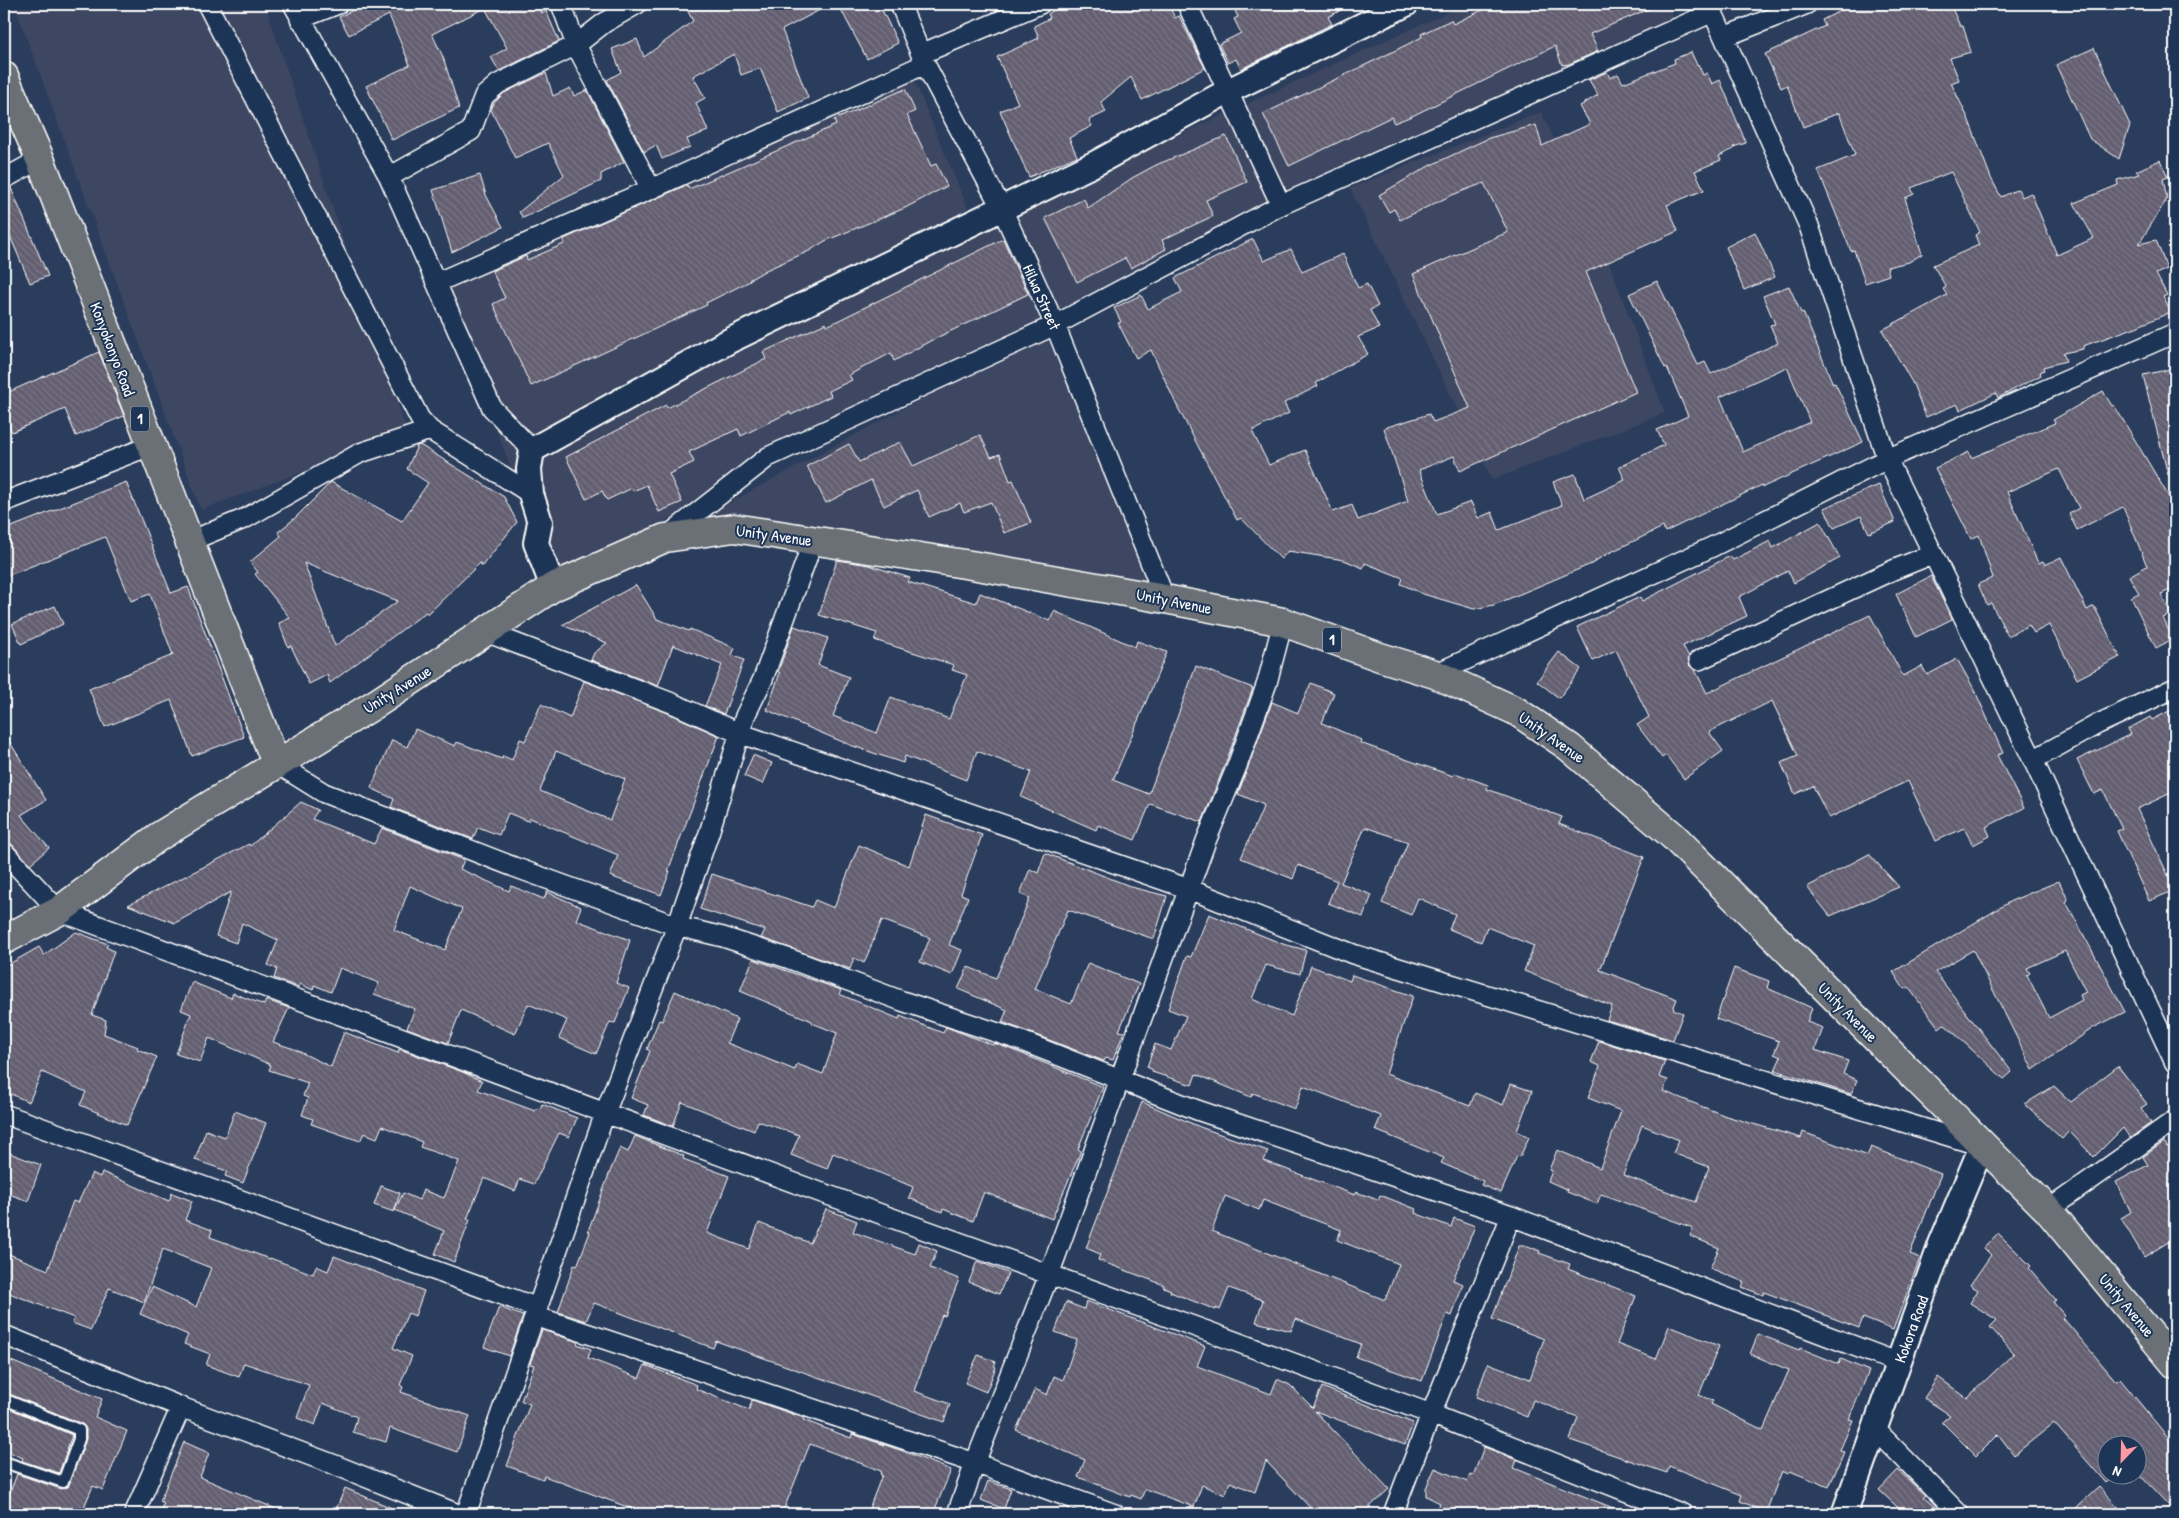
<svg xmlns="http://www.w3.org/2000/svg" width="2179" height="1518" viewBox="0 0 2179 1518" font-family="'Patrick Hand',sans-serif">
<defs>
<pattern id="building-back-hatch" width="6" height="6" patternUnits="userSpaceOnUse" patternTransform="scale(1.25)"><rect width="6" height="6" fill="#635e71"/><path d="M-1 5l2 2M0 0l6 6M5-1l2 2" fill="none" stroke="#7a7686"/></pattern>
</defs>
<rect width="100%" height="100%" fill="#2b3d5c"/>
<filter id="ink" filterUnits="userSpaceOnUse"><feTurbulence type="fractalNoise" baseFrequency=".02" numOctaves="2"/><feDisplacementMap in="SourceGraphic" scale="10" xChannelSelector="R" yChannelSelector="G"/><feConvolveMatrix kernelMatrix="1 2 1 2 8 2 1 2 1" color-interpolation-filters="sRGB"/></filter>
<g filter="url(#ink)">
<path fill="#3c4762" d="M14,4h251l142,428 -206,78z
M1466,4h201l8,18 -564,269 -559,288 -109,-293 394,-178 77,-28 63,150 103,-50z
M1541,112l50,102 74,199 -173,67 -142,-292z
M1045,332l111,255 -451,-71z"/>
<path fill="url(#building-back-hatch)" stroke="#fff" fill-rule="evenodd" d="M365,4h172l4,9 5,-2 13,30 -60,30 -8,-14 16,-9 -22,-40 -53,26 11,23 16,51 -67,32 -26,-54 44,-21 -21,-50 -40,20 -10,-18z
M684,4h147l-49,26 26,68 -30,14 -18,-44 -19,7 -7,-21 -41,22 12,22 -9,5 12,28 -21,8 3,8 -28,12 -6,-14 -12,7 -37,-72 14,-8 -9,-23 25,-10 7,18 49,-36z
M838,4h41l19,39 -31,16z
M1063,4h105l7,14 4,-2 26,52 -63,32 -11,-23 -30,25 5,10 -17,8 3,6 -23,12 8,18 -48,21 -29,-66 18,-8 -21,-46 42,-19 -5,-12 16,-8 -2,-4z
M1232,4h120l-24,13 4,7 -91,45 -5,-10 -8,4 -9,-19 22,-11 -7,-14 4,-2z
M1495,4h165l-70,30 8,17 -29,13 -7,1 -7,-19 -143,70 -18,7 -3,-6 -102,49 -26,-52 119,-57 40,-20 -1,-3 30,-14 2,4z
M1854,4h96l10,22h3l8,26 -21,6 9,22 -8,3 17,35 23,60 10,19 17,-8 4,8 9,-4 26,62 37,-17 -20,-35 44,-18 -1,-5 22,-6 -3,-3 24,-11 8,17 -5,2 4,20 -28,45 17,-4 11,29 -11,5 11,21 -4,2 8,15 -35,15 -53,19v3l-20,4 3,8 -23,6 1,3 -4,2 1,3 -43,23 -2,-5 -36,17 -3,-6 -31,13 -13,-33 -31,-54 65,-35 -4,-6 3,-2 -13,-22 46,-20 -4,-10 5,-3 -29,-60 -40,16 3,6 -9,4 17,56 -13,8 -22,5 2,8 -24,8 -11,-33 -3,1 -33,-81 37,-15 -16,-42 -36,14 -16,-42 -6,3 -16,-34 60,-28 -3,-6z
M2094,48l36,77 -11,34 -29,-20 -34,-74z
M1691,52l6,13 1,-1 5,11 4,-2 5,11 8,-4 26,63 -13,4 1,2 -15,7 2,4 -26,11 9,19 -37,15 11,26 -92,41 50,120 -176,79 -6,-15 -35,14 18,44 34,-12 7,16 14,-6 7,18 63,-25 -9,-23 22,-8 9,25 41,-19 -6,-13 45,-22 -7,-15 31,-14 -21,-49 -2,1 -36,-74 28,-13 41,84 7,-3 6,12 67,-31 -8,-18 5,-1 -12,-28 26,-10 12,27 2,-1 30,72 2,-1 28,59 -100,45 -1,-2 -97,47 -2,-5 -54,26 -14,8 1,1 -102,43 -20,4 -51,-15 -22,-10 2,-6 -38,-15 -2,5 -19,-8 -56,-9 -7,8 -40,-41 -4,2 -60,-114 -26,-56 -15,8 -18,-35 3,-1 -7,-14 27,-13 7,14 34,-17 -7,-14 78,-39 11,22 27,-12 11,23 41,-18 15,34 9,-4 11,22 -8,4 9,18 -21,9 10,17 -52,29 2,3 -34,17 5,10 -37,18 17,34 36,-15 28,62 19,-7 6,15 50,-19 -24,-73 45,-14 4,8 37,-14 -57,-134 95,-42 -24,-49 -32,12 -52,25 -6,-11 -5,3 -10,-17 50,-29 60,-28 47,-13 6,21 48,-22 -10,-18 18,-11 -9,-15 18,-8 3,6 8,-4 5,9 52,-20 -1,-4zM1787,367l23,55 -67,30 -23,-55z
M546,73l7,23 17,-8 4,8 13,-6 37,72 -23,12v7l-78,37 -4,-6 45,-37 -16,-32 -33,15 -24,-48 3,-7 10,-10z
M905,89l10,22 -8,4 24,51 5,-2 11,22 -42,22 -80,33 -16,10 -43,19 -17,10 1,1 -44,22 1,2 -176,81 -38,-82 12,-6 -13,-27 34,-15 1,4 37,-16v-5l123,-54 2,4 147,-64 -2,-5z
M1226,136l21,46 -41,18 7,16 -51,24 4,9 -35,19 -6,-10 -48,24 -32,-64 39,-19 4,9 44,-30 24,-13z
M480,175l6,20 17,32 -51,25 -19,-62z
M11,188l37,88 -18,7 -26,-61v-32z
M1755,232l20,45 -31,13 -18,-43z
M1003,239l25,55 -98,47 -36,20 -3,-8 -42,22 3,5 -23,11 2,5 -40,19 -1,-3 -49,24 -3,-7 -49,23 5,10 -25,12 13,28 -23,10 -12,-27 -14,6 -1,-3 -25,12 -5,-9 -16,8 -20,-42 100,-52 1,3 99,-49 -3,-7 63,-29 1,3z
M99,352l25,64 -48,20 -11,-27 -53,23 -8,-18v-20z
M2175,368v106l-7,1 -25,-100z
M2103,391l9,15 2,-1 61,102v81l-14,6 10,20 -8,4 10,21 -17,9 -25,-51 8,-4 -10,-17 18,-10 -24,-59 -46,23 -8,-16 10,-6 -20,-39 -52,23 31,71 5,-2 2,4 16,-8 26,53 7,-4 26,51 -43,22 -28,-54 -15,8 -5,-8 -21,11 -17,-33 -4,2 -9,-21 15,-6 -14,-43 -8,4 -36,-71 34,-16 2,6 84,-35 -2,-3z
M980,435l11,22 9,-3 10,27 3,-1 18,43 -27,10 -13,-31 -27,10 -4,-9 -31,14 -12,-27 -33,16 -13,-26 -45,23 -19,-37 42,-22 10,18 41,-20 13,24z
M420,445l84,52 13,25 -35,44 -2,-3 -52,51 -2,-2 -96,71 -3,-8 -18,9 -18,-38 -3,1 -9,-24 11,-5 -35,-44 3,-2 -8,-10 31,-26 -3,-4 17,-14 36,-36 71,39 26,-38 -21,-14 10,-23zM304,563l94,38 -63,45z
M126,482l45,111 17,-6 56,150 -52,19 -21,-56 -66,27 -16,-38 84,-34 -23,-61 -19,7 -26,-64 -101,40v-47z
M1879,485l16,37 -26,11 -8,-17 -27,12 -10,-20z
M1820,522l20,36 -46,25 -6,-12 -49,26 8,19 -64,30 6,11v8l6,5 12,23 163,-78 33,61 19,-10 5,9 30,-16 17,30 29,64 -6,2 27,53 -38,19 4,9 -17,9 -9,-17 -28,13 -28,-60 -79,37 -16,-32 -18,8 -14,-31 17,-7 -26,-55 -63,31 14,19 -39,28 -18,-24 -4,3 -25,-33 12,-8 -33,-67 -23,11 -16,-34 63,-30 2,4 88,-45 3,4 37,-19 3,7z
M837,560l32,5 41,13 -2,4 68,21 4,-10 70,28 4,-10 81,36 2,-6 30,11 -54,128 36,14 47,-128 57,22 -27,74 -24,60 -52,-18 -15,36 -37,-15 -2,5 -75,-33 10,-25 -54,-21 -11,29 -61,-24 -2,7 -53,-18 -83,-35 13,-37 -2,-1 16,-46 34,12 -10,27 31,12 -16,39 44,17 14,-36 58,22 18,-44 -15,-5 2,-5 -80,-25 3,-7 -58,-18z
M1931,576l21,43 -36,18 -20,-43z
M636,585l21,34 32,12 1,-2 45,19 -3,7 12,5 -20,54 -19,-8 17,-41 -49,-20 -15,41 -67,-26 3,-7 13,-10 -45,-18z
M55,606l8,18 -42,20 -9,-20z
M1559,652l22,17 -22,29 -22,-17z
M584,681l84,32 51,23 -51,135h2l-9,24 -51,-19 8,-21 -88,-37 -2,3 -20,-8 -9,22 -21,-8 -5,12 -82,-32 3,-8 -23,-11 21,-48 15,7 8,-18 40,17 2,-4 45,17 1,-3 9,4 8,-21 5,2 16,-37 29,14zM556,751l69,28 -15,41 -70,-29z
M1311,683l23,10 -12,30 39,17 -1,3 93,33 2,-3 33,12 -1,4 75,28 -3,7 85,33 -44,113 77,29 -4,10 10,4 -10,27 -66,-20 5,-14 -88,-35 10,-25 -47,-19 -6,15 -32,-13 6,-15 -37,-16 -7,17 -29,-12 26,-61 -43,-15 -24,56 31,12 -9,22 -35,-14 9,-22 -39,-16 -5,14 -52,-21 23,-53 -26,-11 34,-92 26,11z
M2175,708v83l-38,18 38,81 -26,11 -32,-70 5,-2 -19,-39 -9,4 -17,-34 54,-26 -3,-5 22,-12 2,3z
M4,733l42,67 -25,15 28,33 -19,16 -26,-28z
M753,755l19,8 -9,21 -19,-8z
M301,802l17,8 -6,9 62,25 8,-16 82,32 -4,9 49,22 2,-5 33,13 3,-7 34,15 -5,13 54,20 -14,43 13,5 -14,35 -5,-1 -14,32 -37,-16 8,-18 -39,-16 -13,30 -54,-24 -13,33 -41,-15 8,-19 -41,-15 5,-11 -39,-15 -9,24 -17,-7 -1,5 -13,-6 -2,3 -24,-9 3,-9 -9,-4 10,-25 -36,-17 -6,20 -20,-7 15,-44 -56,31 -47,-18 121,-61 1,2zM410,886l52,23 -17,41 -51,-20z
M926,815l56,20 -21,59 7,3 -19,48 13,5 -10,25 -32,-13 10,-24 -48,-18 -18,43 -10,-5 -4,11 -89,-31 4,-8 -65,-21 12,-35 100,33 3,-7 19,8 25,-63 50,21z
M1045,853l90,35 32,8 -13,43 -86,-29 -33,79 36,15 17,-41 51,21 -20,47 5,1 -11,28 -7,-2 -2,3 -102,-39 5,-12 -49,-21 10,-22 28,11 34,-80 -10,-4 10,-25 8,4z
M1869,854l30,33 -69,29 -23,-29z
M2059,881l9,19 -2,2 59,110 -32,16 -60,42 -60,-120 -38,22 77,100 -8,7 -60,-55 -5,4 -31,-41 -4,2 -11,-17 118,-71zM2065,951l21,41 -6,3 2,5 -33,18 -22,-43 3,-2 -3,-5z
M1209,914l74,30 23,6 -6,24 -34,-9 -14,34 40,17 19,-50 39,15 2,-6 61,21 -27,78 84,32 5,-13 28,12 8,-21 21,7 -15,40 12,6 -9,20 -3,-1 -16,37 -20,-8 2,-4 -42,-18 3,-5 -69,-28 6,-14 -78,-30 -8,23 -42,-16 -2,4 -55,-23 -4,11 -40,-13 1,-2 -6,-3 8,-23 16,6 15,-34 -18,-7 19,-53 4,1z
M76,932l32,12 -2,3 8,4 -22,64 14,5 -2,14 34,13 -1,2 20,8 -30,68 -47,-20 6,-13 -44,-20 -13,30 -25,-11v-124l35,-20 5,8z
M753,959l88,31 -2,4 60,25 1,-3 43,17 3,-6 47,18 1,-2 21,8 88,36 -25,62 3,2 -29,68 -68,-27 -11,29 -30,-12 -1,3 -33,-14 4,-11 -80,-34 -6,16 -36,-14 8,-20 -41,-14 -4,10 -72,-29 -9,24 -29,-11 4,-10 -17,-7 19,-47 -3,-2 12,-29 3,1 13,-30 62,28 -10,24 68,27 2,-6 26,10 14,-41 -25,-10v-2l-72,-30z
M1734,968l35,13 -2,7 45,20 -5,14 16,6 -8,22 33,11 -5,13 14,6 -6,14 -76,-24 6,-13 -7,-3 5,-13 -63,-22z
M192,982l39,16 2,-5 31,12 2,-5 23,8 -16,34 21,7 37,18 13,-35 54,21 1,-4 61,22 22,10 -4,9 57,21 2,-3 3,1 2,-5 35,14 -8,19 -10,-4 -25,51 -14,-5 -5,12 -31,-13 -17,41 3,1 -16,42 -19,-8 9,-23 -49,-21 8,-17 16,7 4,-10 21,8 15,-37 -39,-14 2,-5 -40,-16 -5,12 -13,-5 -4,8 -49,-17 2,-5 -11,-4 6,-17 -5,-2 5,-13 -39,-13 2,-5 -62,-27 -9,24 -24,-8 15,-40 -10,-4z
M1599,1041l66,20 -6,16 9,3 -5,11 63,25 75,22 2,-6 64,24 4,-9 70,27 -31,80 10,4 -27,72 -30,-12 -4,10 -95,-36 -1,3 -21,-8 2,-5 -34,-14 9,-20 -29,-12 3,-8 -92,-34 -4,10 -30,-12 1,-2 -20,-9 4,-10 -3,-1 8,-20 43,18 21,-57 -33,-13 12,-32 -9,-4zM1642,1125l37,15 -6,13 36,14 -13,35 -73,-27z
M2118,1066l29,38 -6,4 10,15 -21,15 -7,-10 -29,29 -25,-26 -7,8 -37,-35 29,-18 17,16z
M1142,1102l58,25 68,24 -4,10 91,34 1,-3 22,8 2,-5 36,14 -1,4 36,14 3,-9 21,8 -22,54 10,4 -11,32 -5,-2 -25,67 -66,-24 5,-13 -65,-25 -5,12 -35,-9 7,-22 -34,-12 -9,22 -4,-2v2l-46,-18 1,-2 -8,-3 1,-2 -66,-25 2,-6 -14,-6zM1225,1196l34,14 4,-10 78,30 -4,10 62,24 -14,36 -173,-69z
M235,1111l31,12 -23,60 -18,-7 2,-5 -32,-11 11,-30 19,7z
M635,1136l49,20 -1,3 46,17 -22,57 42,16 10,-26 51,20 16,-34 31,12 -4,11 62,22 4,-11 18,8 -7,17 29,11 -14,37 -3,-1 -28,76 36,13 -6,18 -228,-81 -3,7 -119,-45 -8,18 -28,-9 16,-47 3,1 13,-34 -2,-1 23,-62 9,-21 8,4z
M2164,1142l4,5 7,-4v95l-31,19 -23,-39 10,-6 -15,-30 32,-17 -5,-8z
M4,1151l37,14 -13,36 -24,-9z
M102,1172l67,29 3,-8 20,8 -7,19 27,10 -2,7 60,22v-1l43,16 3,-8 12,5 6,-15 90,35 -9,25 -7,-3 -15,35 19,8 -12,29 3,2 -2,5 69,24 -13,36 -67,-24 -4,14 -33,-10 4,-15 -34,-14 -8,22 -18,-7 12,-33 -65,-22 -5,14 -33,-12 4,-11 -26,-10 4,-9 -48,-21 12,-27 44,20 15,-39 -48,-19 -19,53 -35,-14 -18,42 -19,-7 2,-5 -70,-27v-39l44,18 25,-69 5,2 14,-30 8,4z
M381,1186l19,7 -6,19 -20,-7z
M1998,1233l33,33 -2,2 27,32 -3,2 12,14 -2,2 53,63 4,-2 55,67v66l-39,-41v-25h-30v30h8l-8,7 -52,-60 -40,32 -16,-21 -22,22 -34,-34 8,-7 -26,-17 14,-21 29,21 47,-45 -24,-26 7,-7 -27,-17 8,-13 -8,-5 21,-30 -7,-7z
M1519,1246h9l12,5 -1,2 31,11 -2,5 68,27 -19,48 39,15 13,-33 50,20 -20,49 14,6 -2,3 52,26 26,-60 -39,-16 8,-20 41,16 1,-2 39,16 2,-5 28,12 -20,48 4,1 -13,30 4,2 -15,35 -39,-16 -2,3 -6,-3 -16,41 -26,-11 2,-6 -73,-29 -2,7 -97,-33 8,-23 -45,-17 -6,17 -51,-20 12,-34 42,16 14,-40 -52,-20z
M977,1261l31,12 -9,21 -30,-12z
M1086,1301l119,45 -8,20 74,28 6,-15 13,6 23,23 9,-21 91,36 -8,22 -90,-34 74,78 -27,25h-46l-50,-53 -11,31 -25,-10 -5,13 -23,-10 -8,22 -49,-18 -4,10 -10,-4 -1,2 -52,-20 7,-17 -69,-30 19,-41 12,6 7,-19 9,4 14,-40 -22,-8 11,-30 18,7z
M499,1307l24,9 -14,40 -25,-9z
M542,1330l36,12 -1,2 14,5 -3,9 51,20 6,-13 52,20 -1,4 53,21 3,-10 52,18 -1,2 48,18 1,-4 51,17 48,19 -18,44h-66l15,-39 -2,-1 1,-3 -71,-27 -28,70h-136l-102,-38 -1,3 -36,-13 23,-62 -9,-3 13,-36 -4,-1z
M978,1355l18,7 -2,4 2,1 -10,25 -21,-9z
M4,1358l98,41 -7,18 32,14 -24,59 -10,-4 -12,28h-77v-6l13,-34 44,15 7,-2 18,-48v-10l-4,-5 -78,-32z
M4,1406l68,29 -13,38 -37,-12 1,-3 -19,-8z
M184,1442l25,11 -9,24 88,37h-130l6,-11 -4,-2z
M1484,1447l33,13 -3,8 114,46h-177l-13,-6 2,-5 -14,-7v-8l9,-20 32,14 3,-7 3,1z
M1898,1470l27,25 -2,2 20,17h-38l-26,-24z
M988,1481l23,8 -7,20 -23,-9z
M2099,1487l26,27h-56z
M345,1488l61,26h-72z"/>
<g fill="none" stroke-linecap="round" stroke-linejoin="round">
<defs>
<path id="service" d="M4,1399l75,31v9l-16,43 -59,-20"/>
<path id="minor" d="M207,4l213,415 10,11 101,64
M293,4l96,173 103,231 40,42
M561,4l15,41 75,144
M900,4l25,60 77,145 53,116 110,274
M1187,4l94,201
M1709,4l100,222 78,233 146,301 142,303
M300,19l38,-15
M1724,37l83,-33
M921,54l119,-50
M389,177l82,-46 13,-35 14,-12 78,-39 28,-22 33,-19
M4,179l36,-20
M438,282l213,-93 274,-125
M4,502l146,-56
M666,537l102,-80 287,-132 226,-120 432,-193
M190,541l56,-23 114,-65 70,-23
M486,632l186,71 67,30 450,156 164,65 628,192
M1699,660l194,-90 40,-16
M1435,674l279,-128 173,-87 288,-126
M2033,760l65,-36 77,-36
M276,763l48,30 190,74 163,59 46,11 67,22 112,42 117,39 178,70 314,106 388,147
M4,852l55,59 752,278 396,142 224,83 252,100
M4,1114l534,194
M2048,1210l127,-90
M535,1316l440,147 140,51
M4,1335l177,72 154,58 123,49
M1875,1429l84,85
M134,1514l47,-107
M466,1514l139,-401 72,-187 32,-93 36,-117 18,-37 50,-138
M957,1514l18,-51 74,-188 157,-434 31,-75 30,-83 16,-61
M1393,1514l38,-100 80,-198"/>
<path id="tertiary" d="M553,587l-17,-44 4,-21 -9,-28 -2,-25 3,-19 197,-109 369,-179 130,-71 178,-87
M1844,1514l97,-270 41,-98"/>
<path id="primary" d="M4,76l36,83 236,604
M4,940l55,-29 99,-74 219,-134 176,-116 112,-49 69,-10 237,37 194,34 118,23 97,35 55,17 81,37 53,36 104,89 375,374 127,154"/>
</defs>
<use href="#service" stroke="#fff" stroke-width="14"/>
<use href="#minor" stroke="#fff" stroke-width="22"/>
<use href="#tertiary" stroke="#fff" stroke-width="28"/>
<use href="#primary" stroke="#fff" stroke-width="31"/>
<use href="#service" stroke="#1d3557" stroke-width="10"/>
<use href="#minor" stroke="#1d3557" stroke-width="19"/>
<use href="#tertiary" stroke="#1d3557" stroke-width="24"/>
<use href="#primary" stroke="#6a7074" stroke-width="28"/>
</g>
</g>
<g text-anchor="middle" stroke-width="4" stroke-linejoin="round" paint-order="stroke">
<g fill="#1d3557" stroke="#bbc2cd" stroke-width="1">
<rect x="131" y="406.5" width="18" height="25" rx="4"/>
<rect x="1323" y="627.5" width="18" height="25" rx="4"/>
</g>
<g font-size="15" font-weight="bold" fill="#fff">
<text x="140" y="424">1</text>
<text x="1332" y="645">1</text>
</g>
<g font-size="16" fill="#fff" stroke="#1d3557">
<text transform="translate(1042 297) rotate(66)" y="6">Hilwa Street</text>
<text transform="translate(113 349) rotate(69)" y="6">Konyokonyo Road</text>
<text transform="translate(774 535) rotate(8)" y="6">Unity Avenue</text>
<text transform="translate(1174 601) rotate(11)" y="6">Unity Avenue</text>
<text transform="translate(397 689) rotate(-32)" y="6">Unity Avenue</text>
<text transform="translate(1552 737) rotate(35)" y="6">Unity Avenue</text>
<text transform="translate(1848 1012) rotate(45)" y="6">Unity Avenue</text>
<text transform="translate(2127 1305) rotate(50)" y="6">Unity Avenue</text>
<text transform="translate(1911 1329) rotate(-70)" y="6">Kokora Road</text>
</g>
</g>
<rect width="2179" height="1518" fill="none" stroke="#1d3557" stroke-width="20"/>
<rect x="10" y="10" width="2159" height="1498" fill="none" stroke="#fff" stroke-width="2" filter="url(#ink)"/>
<g transform="translate(2122 1460) rotate(203)"><circle r="24" fill="#1d3557" stroke="#77869a"/>
<path d="M0-4L9 19L0 12L-9 19Z" fill="#ff9aa2"/>
<text y="-8" font-size="14" font-weight="bold" text-anchor="middle" fill="#ffffff">N</text>
</g>
</svg>
